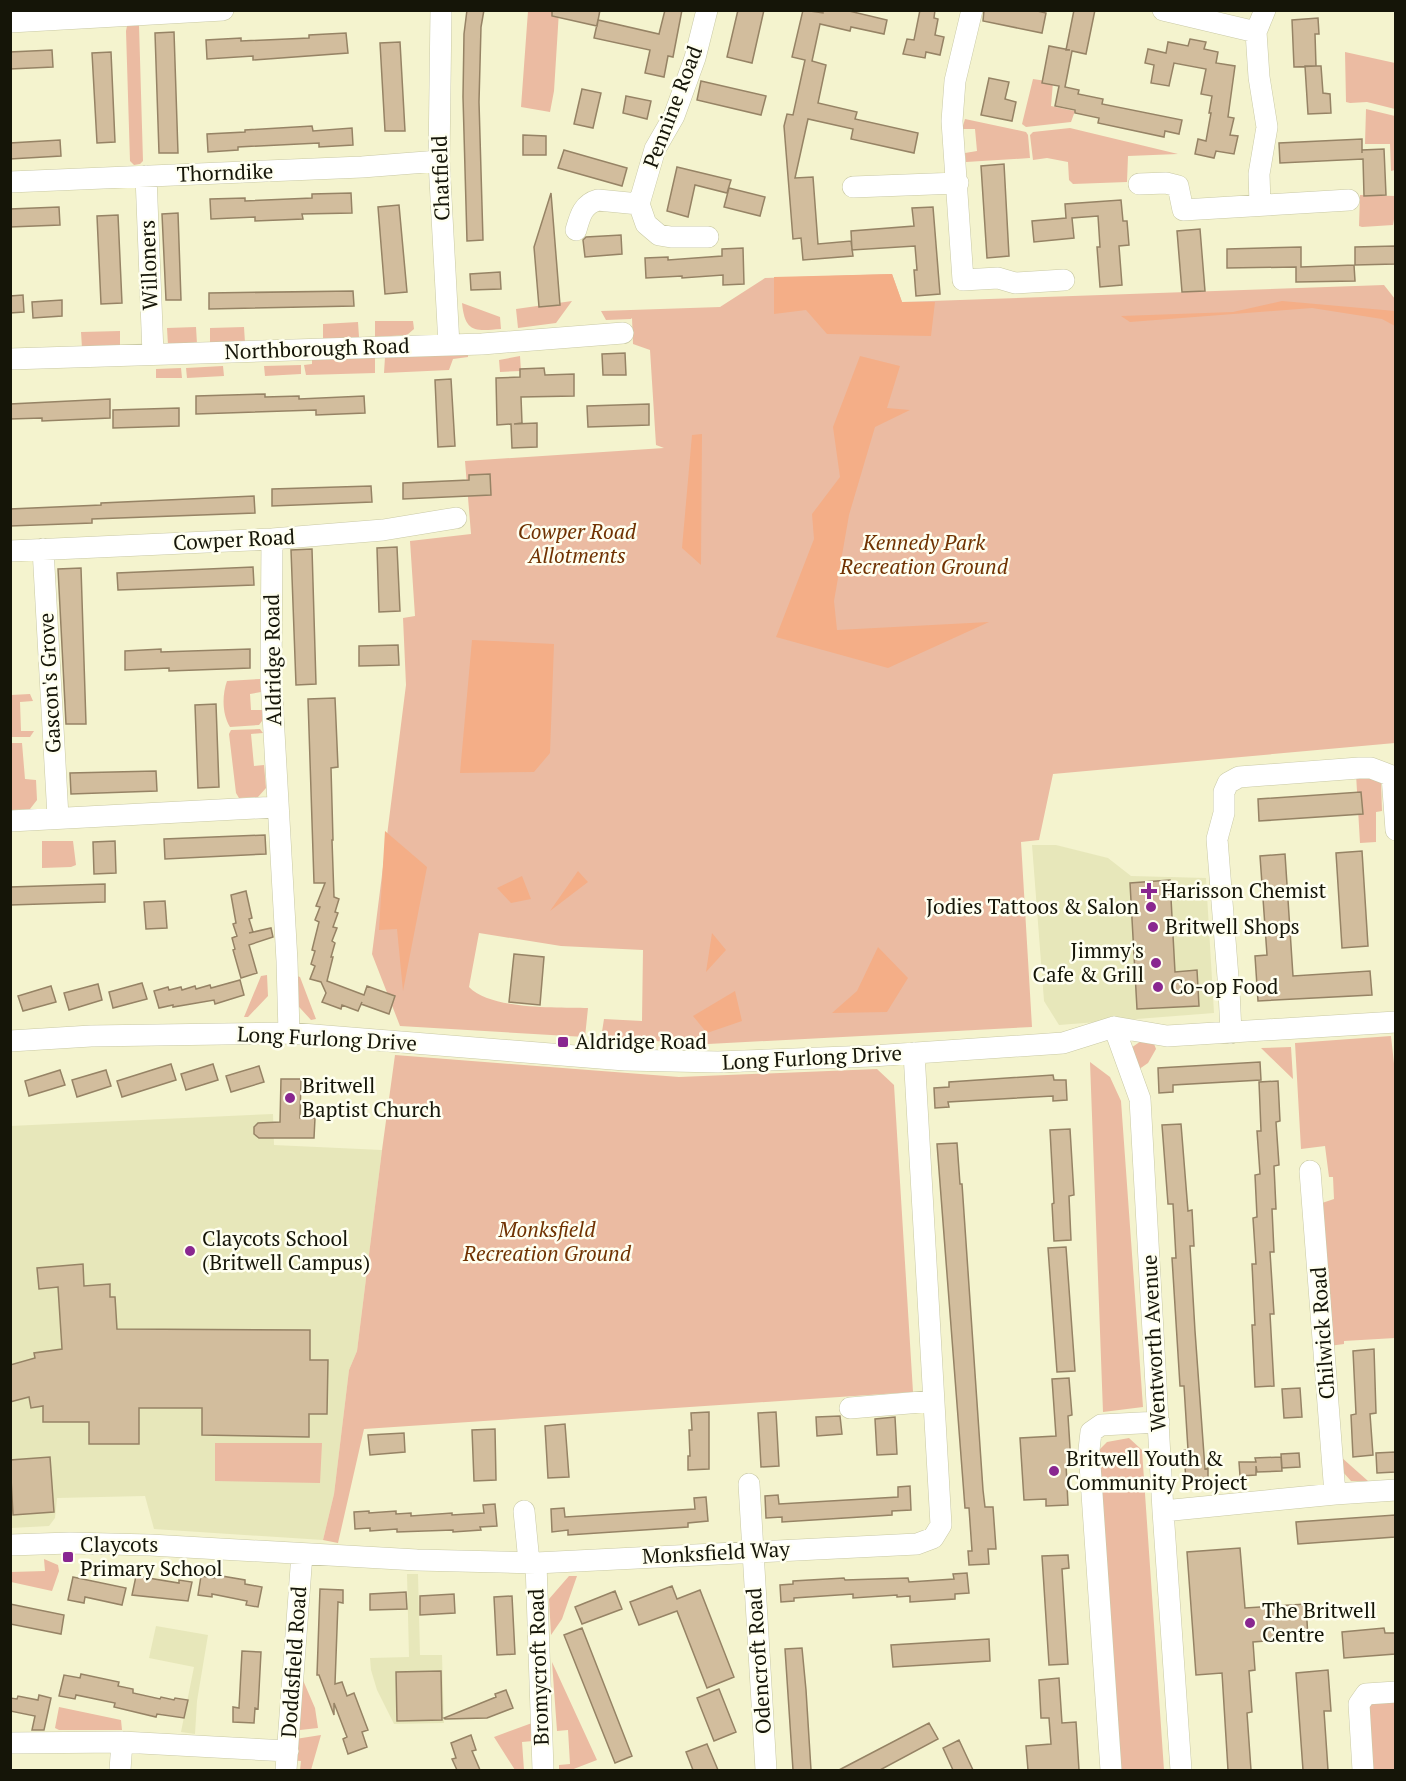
<svg xmlns="http://www.w3.org/2000/svg" width="1406" height="1781" viewBox="0 0 1406 1781" font-family="'PT Serif',serif">
<rect width="100%" height="100%" fill="#f4f3ce"/>
<path fill="#e7e7ba" d="M1032,845h24l52,13 23,18 75,2 8,135 -155,12 -15,-24z
M273,1114l1,31 108,5 -25,201 -8,19 -15,124 -11,46 -169,-11 -9,-33 -88,2 -2,20 -6,8 -38,2 -1,-402z
M407,1574h11l2,81h22l2,68 -50,1 -17,-34 -6,-20 -1,-12 39,-1z
M156,1626l52,9 -11,66 -2,33 -14,-2 13,-65 -45,-9z"/>
<path fill="#ebbba2" d="M528,11h31l-5,80 -4,21 -29,-5z
M139,25l4,136 -3,3 -6,1 -4,-4 -4,-130 1,-5z
M1345,52l50,11v46l-28,-7 -17,1 -4,-1z
M1033,79l20,3 -2,24 24,5 -4,11 -45,5 -4,-3z
M1366,109l29,7v54l-4,1 -1,-27h-25z
M965,119l61,13 2,3 2,23 -64,4 -1,-9 12,-2 -2,-22h-13z
M1070,128l108,26 -50,2 -1,26 -54,2 -4,-4 -1,-18 -21,-4 -14,2 -3,-25 3,-3z
M1360,195l35,1v17l-2,12 -31,2 -3,-1z
M892,274l10,28 482,-17 11,14v444l-342,31 -14,66 -18,2 11,185 -324,17 -107,-6 3,-19 38,2 1,-71 -82,-4 -82,-13 -10,54c22,23 88,20 119,21l-3,29 -185,-11 -28,-72 34,-269 -3,-67 12,-2 -5,-75 61,-7 -6,-73 199,-13 -8,-3 -6,-95 -17,-6 -1,-26 -1,1 -25,1 -5,-9 119,-4 45,-29z
M572,301l-16,22 -38,5 -2,-19z
M462,303l38,14 1,12c-26,2 -36,4 -39,-26z
M375,321h38l1,8 -7,6 -32,2z
M358,322l1,15 -36,2v-15z
M196,327l1,17 -29,1 -1,-17z
M244,327l1,16h-35v-15z
M120,331v16l-38,1 -1,-16z
M468,353v4l-15,2 -4,11 -65,3 1,-16z
M375,356v17l-69,2 -2,-10 8,-1v-5z
M520,356l1,15 -21,1 -1,-12z
M301,365v9l-36,2 -1,-10z
M223,366l1,10 -37,2 -1,-10z
M181,368l1,10h-26v-9z
M260,679l1,13 -11,2 1,16h11v11l-3,4 -29,2c-8,-13 -8,-32 -3,-46z
M30,694l3,7 -13,1 1,29h13l-4,6h-19v-42z
M260,729l3,4 -12,1 3,32 10,-1 2,23 -8,9 -19,1 -3,-5 -7,-59 2,-4z
M11,743h11l3,36 11,1 1,20 -7,9 -19,1z
M1356,774l25,8 1,29 -6,1v30l-16,1z
M42,841h31l3,24 -5,2 -29,1z
M267,975l1,21 -20,21h-4l17,-41z
M294,975l6,2 16,42 -5,1 -21,-23z
M1391,1036l5,46 -1,256 -51,3v3l-15,2 -7,-143 12,-4 -1,-22h-4l-4,-31 -24,3 -6,-106z
M1141,1041h12l3,8 -8,14 -13,9 -4,-24z
M1291,1047l2,32 -32,-31z
M395,1055l284,22 198,-8 17,16 19,307 -549,37 -26,114 -15,-3 11,-46 15,-124 8,-19 25,-201z
M1090,1062l20,15 11,24 22,306 -40,5z
M1129,1438l13,12 22,320h-45l-24,-316 12,-12z
M215,1443h107l-2,40 -105,-2z
M1341,1457l27,24h-17l-8,-9z
M44,1559l14,6 1,6 -7,20 -41,-9v-10l34,-1z
M569,1576h8l-15,43 -11,16 -2,-36z
M552,1662l45,98 -26,10h-12v-5l11,-1 -2,-34 -11,1z
M299,1671l16,37 3,20 -27,3z
M1395,1700v70h-25l-4,-59 5,-9z
M59,1707l62,13 1,10h-63l-4,-2z
M532,1723l1,18 -11,1 2,28h-9l-21,-33z
M321,1735l-10,35h-11l1,-9 -13,-1 1,-20z"/>
<path fill="#f4ae87" d="M892,274l10,28h33l-4,34 -104,-2 -21,-24 -32,4v-37z
M1282,301l113,10v15l-13,-7 -70,-11 -182,14 -9,-6 112,-4z
M860,356l40,10 -13,42 23,2 -35,17 -26,88 -15,86 3,29 152,-8 -101,46 -112,-31 38,-98 -2,-25 28,-37 -7,-50z
M702,434l-1,131 -19,-17 10,-113z
M472,640l82,4 -4,109 -16,19 -74,1z
M385,831l42,36 -24,124 -6,-62 -18,1z
M578,871l10,11 -38,29z
M522,876l9,23 -20,4 -14,-15z
M712,933l14,17 -20,22z
M878,947l30,31 -21,34 -55,1 25,-22z
M735,991l7,30 -35,12 -14,-17z"/>
<path fill="#d2bd9d" stroke="#968365" stroke-width="1.5" d="M467,10h17l-3,17 -2,75 4,138 -16,1 -4,-144 1,-63z
M552,10h48l-3,16 -45,-10z
M665,10h17l-9,47 -5,-1 -4,21 -19,-4 5,-23 -56,-12 4,-18 61,14z
M738,10h26l-12,53 -25,-6z
M803,10l20,3v-3h22l42,10 -3,14 -33,-7 -1,4 -30,-7 -8,37 14,4 -8,38 39,9 -2,7 63,14 -4,20 -63,-14 2,-10 -45,-10 -13,59 18,-1 5,67 33,-3 2,15 -50,4 -2,-22 -8,1 -9,-113 3,-12 6,1 12,-55 -13,-3z
M920,10h15l-1,8 4,1 -3,16 9,2 -4,18 -14,-3 -1,6 -22,-4 4,-15 7,1z
M984,10h49l13,3 -4,20 -59,-12z
M1074,10h21l-9,44 -14,-3 -7,36 14,3 -1,4 25,5 -1,5 80,16 -3,14 -14,-3 -1,6 -66,-14 1,-5 -24,-5v-3l-20,-4 4,-20 -17,-3 7,-37 21,4h-4z
M1318,18l1,16h-4l1,32 -22,1 -2,-47z
M174,32l4,121h-19l-4,-120z
M346,33l2,20 -95,7v-4l-46,3 -1,-19 35,-2v3l68,-3v-3z
M1190,39l16,3 -2,7 14,3 -2,11 19,3 -7,51 6,1 -4,17 8,1 -4,18 -18,-3 -2,7 -19,-4 3,-15 8,2 5,-28h-2l3,-17 -11,-2 5,-25 -32,-6 -5,23 -18,-3 3,-18 -9,-2 3,-14 18,4 2,-11 20,4z
M400,42l5,89h-20l-5,-88z
M52,50l1,17 -43,2v-17z
M111,52l4,90 -18,1 -5,-90z
M1305,66h16l2,27 7,1 1,19 -23,1z
M989,78l20,4 -4,17 11,3 -4,19 -31,-6z
M701,81l65,15 -5,19 -64,-15z
M582,89l19,4 -8,35 -19,-4z
M626,96l25,5 -4,18 -24,-6z
M312,126l1,5 39,-3 1,17 -34,2v-4l-81,4v3l-30,2 -1,-18 38,-2v-2z
M523,135l23,1v19h-23z
M1362,139v14v-3l22,-1 2,46 -22,1 -1,-37 -83,4 -1,-20z
M60,140l1,16 -51,3v-16z
M564,150l63,18 -5,18 -64,-18z
M1004,164l5,92 -22,2 -6,-92z
M677,167l54,13 -4,13 -32,-8 -7,32 -21,-6z
M729,188l36,9 -5,19 -36,-9z
M351,193l1,20 -50,1 1,5 -48,2v-4l-44,2 -1,-20 35,-1v3l67,-3v-4z
M551,193l9,112 -21,2 -5,-60z
M1121,200l2,21h4l2,24 -10,1 3,39 -22,2 -3,-40h3l-2,-31 -26,2 2,20 -40,4 -2,-21 34,-3 -1,-14z
M399,205l8,87 -22,2 -7,-87z
M59,207l1,18 -50,2v-18z
M933,207l7,87 -24,2 -2,-26h3l-2,-24 -63,4 -1,-19 63,-5 -2,-18z
M178,213l3,87h-15l-4,-86z
M118,215l4,88 -21,1 -4,-88z
M1200,229l5,62 -23,1 -5,-61z
M621,235l1,19 -37,3 -2,-17 3,-3z
M1395,246v18l-40,1v-18z
M1301,247v20l53,-2 1,16 -59,1v-15l-69,1v-19z
M743,248l1,36 -21,1v-10l-41,3v-2l-36,2 -1,-20 23,-1v3l54,-4v-7z
M500,272l1,17 -30,1 -1,-16z
M353,291l1,15 -145,3v-16z
M23,295l1,17 -14,1v-17z
M62,300v16l-29,2 -1,-16z
M625,353l1,22h-23l-1,-21z
M544,368l1,7 29,-1v22l-53,1 1,26 -8,1 23,-1v24l-25,1 -1,-24 -14,1 -1,-47 24,-1v-8z
M451,379l4,67 -17,1 -3,-67z
M265,394v3l34,-1v3l65,-3 1,17 -49,2v-5l-120,4v-18z
M110,399v19l-68,3v-3l-32,1v-15z
M649,404v21l-61,2 -1,-21z
M179,408v18l-66,2v-18z
M490,474l1,21 -88,4v-16l66,-3v-5z
M371,486l1,16 -100,4v-17z
M254,496l1,17 -163,6v4l-82,3v-17l91,-4v-2z
M397,547l3,64 -21,1 -2,-64z
M312,549l4,135 -20,1 -5,-135z
M253,567l1,18 -136,5 -1,-17z
M81,568l5,156h-20l-8,-155z
M398,645l1,20 -40,1v-20z
M161,649v3l89,-3v19l-81,3v-3l-44,2v-19z
M335,698l3,69 -7,1 2,72h-1l2,57 5,2 -4,13 3,1 -5,14 4,1 -5,13 3,2 -4,14h2l-6,24 37,14 3,-9 28,10 -6,18 -28,-10 1,-2 -4,9 -16,-6 -1,4 -19,-7 4,-9 -5,-11 -11,-3 5,-13 -4,-2 4,-13 -3,-1 7,-28 -4,-2 5,-13 -4,-1 9,-23h-11l-6,-184z
M216,704l3,83 -21,1 -3,-83z
M156,771l1,20 -86,3 -1,-21z
M1361,792l2,22 -104,7 -1,-22z
M265,835l1,19 -101,5 -1,-20z
M115,841l1,32 -22,1 -1,-32z
M1362,851l6,95 -26,2 -6,-95z
M1285,854l8,122 77,-5 2,24 -114,6 -3,-45 12,-1 -7,-99z
M1170,880l5,92 22,-2 2,36 -62,3 -7,-126z
M105,884v18l-95,3v-18z
M246,891l6,27 -3,1 4,13 -4,1 22,-5 2,9 -24,8 8,28 -16,5 -8,-28 2,-1 -3,-11 5,-2 -4,-12 3,-1 -5,-28z
M165,901l2,27 -21,1 -2,-27z
M514,954l30,3 -4,48 -31,-3z
M240,980l4,15 -29,9 -1,-4 -41,7v-2l-14,3 -5,-17 14,-4 1,3 12,-3 1,3 13,-4 1,3 14,-4 1,3z
M142,983l5,16 -34,9 -4,-16z
M98,984l4,16 -33,10 -5,-17z
M51,986l5,16 -33,9 -5,-15z
M1260,1062l1,18 -88,5v7l-14,1 -1,-25z
M171,1064l5,16 -54,17 -5,-16z
M213,1064l5,16 -32,10 -5,-16z
M259,1066l5,16 -33,10 -5,-16z
M60,1070l5,15 -36,11 -4,-15z
M106,1070l5,16 -34,11 -5,-17z
M1053,1075l1,5h12l1,20 -14,1v-5l-105,6 1,5 -14,1 -1,-20 15,-1v-5z
M281,1079h20l-1,39h15l-1,20h-55l-5,-4v-7l4,-4 22,-1z
M1278,1081l2,40 -4,1 3,43 -5,1 2,43h-4l2,43h-4l4,62h-4l4,72 -19,1 -3,-62h3l-3,-61h4l-3,-46 4,-1 -2,-42 5,-1 -3,-43h4l-2,-49z
M1181,1124l7,87 4,-1 2,36h-4l5,85 10,138 3,-1v13l-22,1 -2,-32h4l-4,-64h-4l-8,-128h4l-3,-54h-5l-6,-79z
M1070,1129l4,66 -5,1 2,44 -17,1 -2,-37 2,-1 -4,-73z
M957,1143l3,41h2l21,306 2,17h8l3,42h-8l1,15 -20,1 -1,-14h4l-3,-43h-4l-28,-364z
M1066,1247l9,124 -18,1 -9,-124z
M83,1264l1,22 26,-2v13h5l2,32 193,1v30h18l-1,54h-18v23l-107,-2v-27h-63v36h-50v-22h-46v-16l-12,2 -2,-11 -19,5v-37l25,-7 -1,-5 28,-4 -4,-62 -19,2 -2,-21z
M1374,1349l2,64 -6,1 3,41 -20,2 -2,-42 5,-1 -3,-63z
M1069,1378l3,37 -4,1 3,47 -5,1 2,41 -22,1v-7l-22,1 -4,-62 36,-2 -4,-57z
M1300,1388l2,29 -18,1 -2,-29z
M709,1412v57l-21,1v-14h2l-1,-26h3l-1,-17z
M776,1412l3,54 -18,1 -3,-54z
M816,1417l24,-1 2,18 -25,2z
M895,1417l2,37 -20,1 -2,-36z
M565,1424l4,53 -21,1 -3,-52z
M495,1429l1,51 -22,1 -2,-51z
M404,1433l1,19 -35,3 -2,-20z
M1395,1452v20l-18,1 -1,-20z
M1299,1453l1,14 -18,1 -1,-14z
M50,1457l4,55 -41,3 -3,-55z
M1281,1457l1,14 -25,1 -1,-6v9l-16,1 -1,-14h17l-1,-4z
M910,1486l1,24 -19,1v4l-110,7v-5l-16,1 -1,-22 13,-1 1,9 119,-7v-10z
M706,1497l2,24 -20,2v4l-120,8v-5l-16,2 -1,-23 13,-1 1,9 130,-8 -1,-11z
M495,1504l2,22 -17,1 1,3 -28,2v-2l-56,2v-3l-27,2v-3l-15,1 -1,-17 15,-1v2l27,-2v3l15,-1v3l41,-3v2l32,-2 -1,-8z
M1395,1515v22l-97,7 -2,-22z
M1240,1548l5,60 61,-4 2,34 -55,4 2,28 -6,1 3,41 -5,1 4,57h-23l-6,-97 -26,2 -9,-123z
M1068,1555l1,13 -7,1 6,95 -19,1 -7,-109z
M967,1573l2,20 -14,1v5l-45,3v-6l-13,1v-2l-44,3v-4l-59,4v3l-13,1 -1,-17 13,-1v-3l51,-3 1,2 63,-2 1,4 45,-3 -1,-5z
M216,1575l29,5v4l17,3 -4,20 -12,-2 1,-4 -35,-7v3l-14,-2 3,-19 14,2z
M136,1576l43,7v-3l13,2 -4,19 -56,-6z
M73,1577l53,11 -4,17 -37,-8 -1,6 -16,-3z
M672,1586l5,13 23,-9 34,87 -27,11 -30,-77 -38,14 -9,-23z
M320,1589l23,1v13l-5,-1 -3,82 7,-2 5,14 7,-3 14,37 -6,2 5,15 -19,7 -5,-15 4,-2 -13,-34v12l-15,-40h-2z
M615,1591l7,18 -40,15 -7,-17z
M406,1592l1,17 -37,1v-16z
M454,1594l1,19 -35,2v-19z
M512,1596l3,58 -18,1 -3,-58z
M10,1604l54,11 -3,19 -51,-10z
M582,1628l50,128 -17,7 -51,-128z
M1384,1628l1,5h10v21l-51,4 -2,-26z
M989,1639l1,22 -97,6 -2,-22z
M802,1648l4,42 5,80h-18l-8,-121z
M242,1651l19,1 -3,57 -3,-1 -1,15 -21,-1v-15l6,1z
M1328,1670l3,41h-7l4,59h-25l-7,-97z
M441,1671l1,49 -45,1 -1,-49z
M81,1674l38,8 -1,4 15,3v4l27,6 1,-2 13,3 1,-2 13,2 -4,18 -27,-4 -1,3 -42,-10 1,-4 -39,-8 -1,4 -16,-3 5,-21 16,3z
M1059,1678l3,45 14,-1 3,48h-51l-2,-24 25,-2 -2,-26h-8l-2,-38z
M719,1689l17,43 -22,9 -17,-43z
M506,1690l7,18 -26,10 -42,1 -1,-1 52,-21 -1,-3z
M39,1695l12,3 -7,32h-12l3,-14 -25,-5v-13l7,1 1,-3 20,4z
M929,1723l9,16 -58,31h-41z
M471,1735l5,15 -4,1 8,19h-23l-5,-11 4,-1 -5,-15z
M959,1740l14,30h-20l-10,-22z
M707,1744l11,26h-25l-7,-18z"/>
<g fill="none" stroke-linecap="round" stroke-linejoin="round">
<defs>
<path id="minor" d="M441,10l-2,151 10,184
M707,10l-12,48 -21,58 -19,33 -16,55 7,20 13,11 12,2h37
M972,10l-17,71 -3,40 11,159 35,-2 17,5 49,-3
M1163,10l93,22
M10,22l213,-12
M146,176l7,178
M10,182l352,-15 77,-6
M1139,184l27,-1 12,3 5,24 166,-10
M853,187l105,-4
M1260,204l-1,-30 8,-47 -8,-50 -3,-45 9,-22
M576,230c4,-14 7,-26 22,-30l41,4
M10,359l472,-15 141,-11
M272,539l-1,140 16,282 2,72
M43,549l15,268
M10,551l262,-12 111,-9 73,-12
M1392,776l4,54
M10,821l267,-14
M1114,1027l26,72 23,412 18,259
M1231,1033l-2,-43 -12,-151 7,-26v-21l4,-9 11,-6 120,-9h12l21,8
M10,1041l81,-5 198,-3 336,27 93,2 154,-6 191,-13 51,-16 53,9 229,-14
M1310,1171l25,323
M850,1408l83,-7
M749,1484l17,286
M524,1511l5,51
M1163,1511l172,-17 61,-4
M10,1545l60,-2 80,2 267,15 119,3 381,-19 16,-6 8,-13 -27,-472
M536,1563l7,207
M10,1743l112,-1 166,9
M120,1770l2,-28
M286,1770l16,-216
M1111,1770l-22,-320 2,-18 10,-7 58,-3
M1363,1770l-4,-66 7,-10 30,-2"/>
</defs>
<use href="#minor" stroke="#c9c9a5" stroke-width="22"/>
<use href="#minor" stroke="#fff" stroke-width="21"/>
</g>
<g fill="#892790" stroke="#fffff0" stroke-width="2">
<path d="M1146 882h6v6h6v6h-6v6h-6v-6h-6v-6h6z"/>
<circle cx="1151" cy="907" r="6"/>
<circle cx="1153" cy="927" r="6"/>
<circle cx="1156" cy="963" r="6"/>
<circle cx="1158" cy="987" r="6"/>
<rect x="557" y="1036" width="12" height="12" rx="3"/>
<circle cx="290" cy="1098" r="6"/>
<circle cx="190" cy="1251" r="6"/>
<circle cx="1054" cy="1471" r="6"/>
<rect x="62" y="1551" width="12" height="12" rx="3"/>
<circle cx="1250" cy="1623" r="6"/>
</g>
<g text-anchor="middle" stroke-width="5" stroke-linejoin="round" paint-order="stroke">
<g font-size="21" fill="#151508" stroke="#fffff0">
<text transform="translate(673 107) rotate(-69)" y="7">Pennine Road</text>
<text transform="translate(225 173) rotate(-2)" y="7">Thorndike</text>
<text transform="translate(441 178) rotate(-92)" y="7">Chatfield</text>
<text transform="translate(149 265) rotate(-92)" y="7">Willoners</text>
<text transform="translate(317 349) rotate(-2)" y="7">Northborough Road</text>
<text transform="translate(234 540) rotate(-3)" y="7">Cowper Road</text>
<text transform="translate(273 660) rotate(-91)" y="7">Aldridge Road</text>
<text transform="translate(50 683) rotate(-93)" y="7">Gascon's Grove</text>
<text transform="translate(327 1039) rotate(3)" y="7">Long Furlong Drive</text>
<text transform="translate(812 1058) rotate(-3)" y="7">Long Furlong Drive</text>
<text transform="translate(1323 1333) rotate(-94)" y="7">Chilwick Road</text>
<text transform="translate(1154 1343) rotate(-93)" y="7">Wentworth Avenue</text>
<text transform="translate(716 1553) rotate(-3)" y="7">Monksfield Way</text>
<text transform="translate(759 1661) rotate(-94)" y="7">Odencroft Road</text>
<text transform="translate(294 1662) rotate(-86)" y="7">Doddsfield Road</text>
<text transform="translate(539 1667) rotate(-92)" y="7">Bromycroft Road</text>
</g>
<g font-size="21" font-style="italic" fill="#703202" stroke="#fffff0">
<text x="577" y="539">Cowper Road<tspan x="577" dy="24">Allotments</tspan></text>
<text x="924" y="550">Kennedy Park<tspan x="924" dy="24">Recreation Ground</tspan></text>
<text x="547" y="1237">Monksfield<tspan x="547" dy="24">Recreation Ground</tspan></text>
</g>
<g font-size="21" fill="#151508" stroke="#fffff0" text-anchor="start">
<text x="1161" y="898">Harisson Chemist</text>
<text x="1139" y="914" text-anchor="end">Jodies Tattoos &amp; Salon</text>
<text x="1165" y="934">Britwell Shops</text>
<text x="1144" y="958" text-anchor="end">Jimmy's<tspan x="1144" dy="24">Cafe &amp; Grill</tspan></text>
<text x="1170" y="994">Co-op Food</text>
<text x="575" y="1049">Aldridge Road</text>
<text x="302" y="1093">Britwell<tspan x="302" dy="24">Baptist Church</tspan></text>
<text x="202" y="1246">Claycots School<tspan x="202" dy="24">(Britwell Campus)</tspan></text>
<text x="1066" y="1466">Britwell Youth &amp;<tspan x="1066" dy="24">Community Project</tspan></text>
<text x="80" y="1552">Claycots<tspan x="80" dy="24">Primary School</tspan></text>
<text x="1262" y="1618">The Britwell<tspan x="1262" dy="24">Centre</tspan></text>
</g>
</g>
<rect width="1406" height="1781" fill="none" stroke="#151508" stroke-width="24"/>
</svg>
